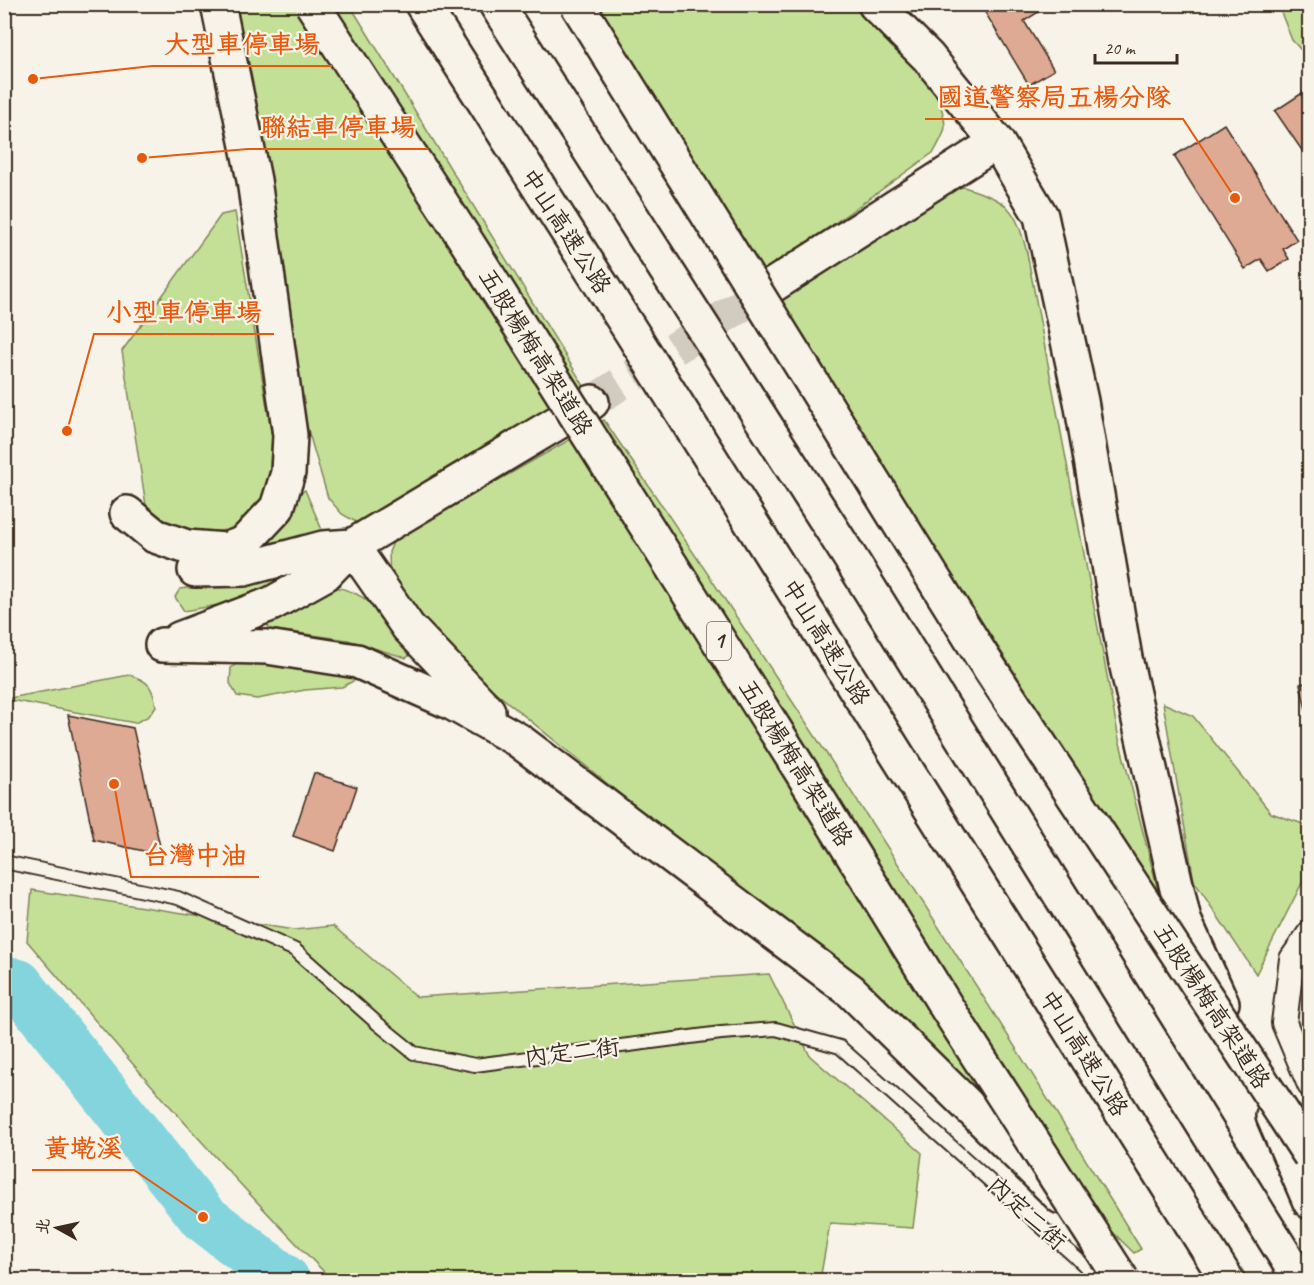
<svg xmlns="http://www.w3.org/2000/svg" width="1314" height="1285" font-family="Caveat,'LXGW WenKai TC',sans-serif">
  <style>
    .green { fill: #c4e097; stroke: #80855a; stroke-width: 1.5 }
    .lines { fill: none; stroke-linecap: round; stroke-linejoin: round }
    .river { stroke: #84d4de; stroke-width: 50 }
    .building { fill: #deaa93; stroke: #3b2a1e; stroke-width: 1.5 }
    .motorway-tunnel { stroke: #d1cbc0; stroke-width: 33; stroke-dasharray: 33 16; stroke-linecap: butt }
    .service-casing { stroke: #3b2a1e; stroke-width: 16 }
    .minor-casing { stroke: #3b2a1e; stroke-width: 28 }
    .motorway-casing { stroke: #3b2a1e; stroke-width: 38 }
    .service { stroke: #f7f3e8; stroke-width: 12 }
    .minor { stroke: #f7f3e8; stroke-width: 24 }
    .motorway { stroke: #f7f3e8; stroke-width: 33 }
    .motorway-bridge-casing { stroke: #3b2a1e; stroke-width: 38; stroke-linecap: butt }
    .motorway-bridge { stroke: #f7f3e8; stroke-width: 33 }
    .labels { text-anchor: middle; dominant-baseline: central; stroke-width: 4.5; stroke-linejoin: round; paint-order: stroke }
    .shield { fill: #f7f3e8; stroke: #73665b; stroke-width: 1.5 }
    .shield-label { font-size: 22px; font-weight: bold; fill: #3b2a1e }
    .street-label { font-size: 24px; fill: #3b2a1e; stroke: #f7f3e8 }
    .leader { fill: none; stroke: #e8590c; stroke-width: 2 }
    .callout-dot { fill: #e8590c; stroke: #f7f3e8; stroke-width: 2 }
    .callout-label { font-size: 26px; text-anchor: middle; font-weight: bold; fill: #e8590c; stroke: #f7f3e8; stroke-width: 4.5; stroke-linejoin: round; paint-order: stroke }
  </style>
  <rect width="100%" height="100%" fill="#f7f3e8"/>
  <filter id="ink" filterUnits="userSpaceOnUse"><feTurbulence type="fractalNoise" baseFrequency=".0167" numOctaves="2"/><feDisplacementMap in="SourceGraphic" scale="12" xChannelSelector="R" yChannelSelector="G"/><feConvolveMatrix kernelMatrix="1 2 1 2 8 2 1 2 1" color-interpolation-filters="sRGB"/></filter>
  <g filter="url(#ink)">
    <path class="green" d="M230,5H350L584,386L368,521L356,522L342,514L328,498L301,406Z
      M588,5H852C884,35 942,79 945,126C945,134 938,144 934,152L761,276Z
      M1278,5H1309V59L1292,40Z
      M964,187C1009,202 1015,206 1027,253L1119,739L1160,898L777,304L914,205L939,191Z
      M235,212L272,438L269,481L258,513L234,529L205,533L171,525L146,505L122,351L221,215Z
      M604,420C789,692 968,968 1141,1249L1134,1253L834,957L620,794L445,651L390,584L389,552L394,540Z
      M305,490L322,530L318,536L256,551L287,523L298,494Z
      M296,568L298,579L252,599L184,611L175,597L180,589L247,580Z
      M333,587C372,591 390,625 414,653L406,658L348,640L269,629L267,621Z
      M243,659L351,671L357,679L342,687L305,690L257,699L237,696L230,683L231,668Z
      M129,675C148,680 153,687 156,706L149,716L135,723L5,699Z
      M1163,703L1193,716L1271,813L1309,826V869L1256,974L1194,881Z
      M32,890L294,930L333,926L417,997L769,974L810,1056L922,1153L913,1228L830,1223L820,1280H332C225,1172 126,1057 27,941Z"/>
    <g class="lines">
      <path class="river" d="M4,980L18,984L203,1217L285,1280"/>
    </g>
    <path class="building" d="M980,4H1051L1024,21L1054,70L1029,85Z
      M1310,88V162L1275,111Z
      M1224,124L1297,240L1283,249L1289,259L1269,271L1261,259L1245,269L1174,156Z
      M1310,682V726L1300,684Z
      M68,715L133,728L162,855L94,840Z
      M314,773L357,787L335,851L293,836Z"/>
    <g class="lines">
      <path class="motorway-tunnel" d="M592,402L770,287"/>
      <defs>
        <path id="service" d="M4,862L178,898L295,950L377,1023L414,1053L475,1065L721,1033L776,1029L840,1047L1101,1280"/>
        <path id="minor" d="M1310,933L1292,959L1284,1023L1310,1085"/>
        <path id="motorway" d="M422,4L632,333L1227,1280
          M496,4L849,556L1300,1280
          M875,4L928,57L997,142L1041,216L1081,401L1125,658L1184,920L1222,1003
          M770,287L997,142
          M127,513L155,536L187,547L225,550L244,543L277,508L288,473L290,435L254,180L218,4
          M352,546L408,627L488,711
          M195,570L244,569L323,548L352,546
          M179,639L271,604L325,574L352,546L592,402
          M162,645L267,647L357,661L452,703L518,740L851,991L1061,1197
          M1273,1116L1310,1202"/>
      </defs>
      <use href="#service" class="service-casing"/>
      <use href="#minor" class="minor-casing"/>
      <use href="#motorway" class="motorway-casing"/>
      <use href="#service" class="service"/>
      <use href="#minor" class="minor"/>
      <use href="#motorway" class="motorway"/>
      <defs>
        <path id="motorway-bridge" d="M312,4L463,236L801,771L947,1008L1122,1280
          M577,4L981,655L1310,1155"/>
      </defs>
      <use href="#motorway-bridge" class="motorway-bridge-casing"/>
      <use href="#motorway-bridge" class="motorway-bridge"/>
    </g>
  </g>
  <g class="labels">
    <rect class="shield" x="707" y="622" width="24" height="38" rx="4.5"/>
    <g class="shield-label">
      <text x="719" y="641">1</text>
    </g>
    <g class="street-label">
      <text transform="translate(566 231) rotate(57)">中山高速公路</text>
      <text transform="translate(536 352) rotate(58)">五股楊梅高架道路</text>
      <text transform="translate(826 642) rotate(58)">中山高速公路</text>
      <text transform="translate(796 763) rotate(58)">五股楊梅高架道路</text>
      <text transform="translate(1212 1006) rotate(57)">五股楊梅高架道路</text>
      <text transform="translate(572 1052) rotate(-7)">內定二街</text>
      <text transform="translate(1084 1053) rotate(58)">中山高速公路</text>
      <text transform="translate(1027 1213) rotate(42)">內定二街</text>
    </g>
  </g>
  <path class="leader" d="M33 79L152 66H332M1235 198L1183 119H925M142 158L248 149H428M67 431L94 334H274M114 784L131 877H259M203 1217L134 1170H32"/>
  <g class="callout-dot">
    <circle cx="33" cy="79" r="6"/>
    <circle cx="1235" cy="198" r="6"/>
    <circle cx="142" cy="158" r="6"/>
    <circle cx="67" cy="431" r="6"/>
    <circle cx="114" cy="784" r="6"/>
    <circle cx="203" cy="1217" r="6"/>
  </g>
  <g class="callout-label">
    <text x="242" y="53">大型車停車場</text>
    <text x="1054" y="106">國道警察局五楊分隊</text>
    <text x="338" y="136">聯結車停車場</text>
    <text x="184" y="321">小型車停車場</text>
    <text x="195" y="864">台灣中油</text>
    <text x="83" y="1157">黃墘溪</text>
  </g>
  <rect width="1314" height="1285" fill="none" stroke="#f7f3e8" stroke-width="24"/>
  <rect x="12" y="12" width="1290" height="1261" fill="none" stroke="#3b2a1e" stroke-width="2" filter="url(#ink)"/>
  <g transform="translate(57 1228) rotate(278)" stroke="#f7f3e8" stroke-width="4.5" paint-order="stroke">
  <path d="M0-4.5L10 22L0 15L-10 22Z" fill="#3b2a1e"/>
  <text y="-9" font-size="16" font-weight="bold" text-anchor="middle" fill="#3b2a1e">北</text>
  </g>
  <path d="M1095 54v9h82v-9" fill="none" stroke="#3b2a1e" stroke-width="3"/>
  <text x="1104" y="54" font-size="18" fill="#3b2a1e" stroke="#f7f3e8" stroke-width="4.5" paint-order="stroke">20 m</text>
</svg>
